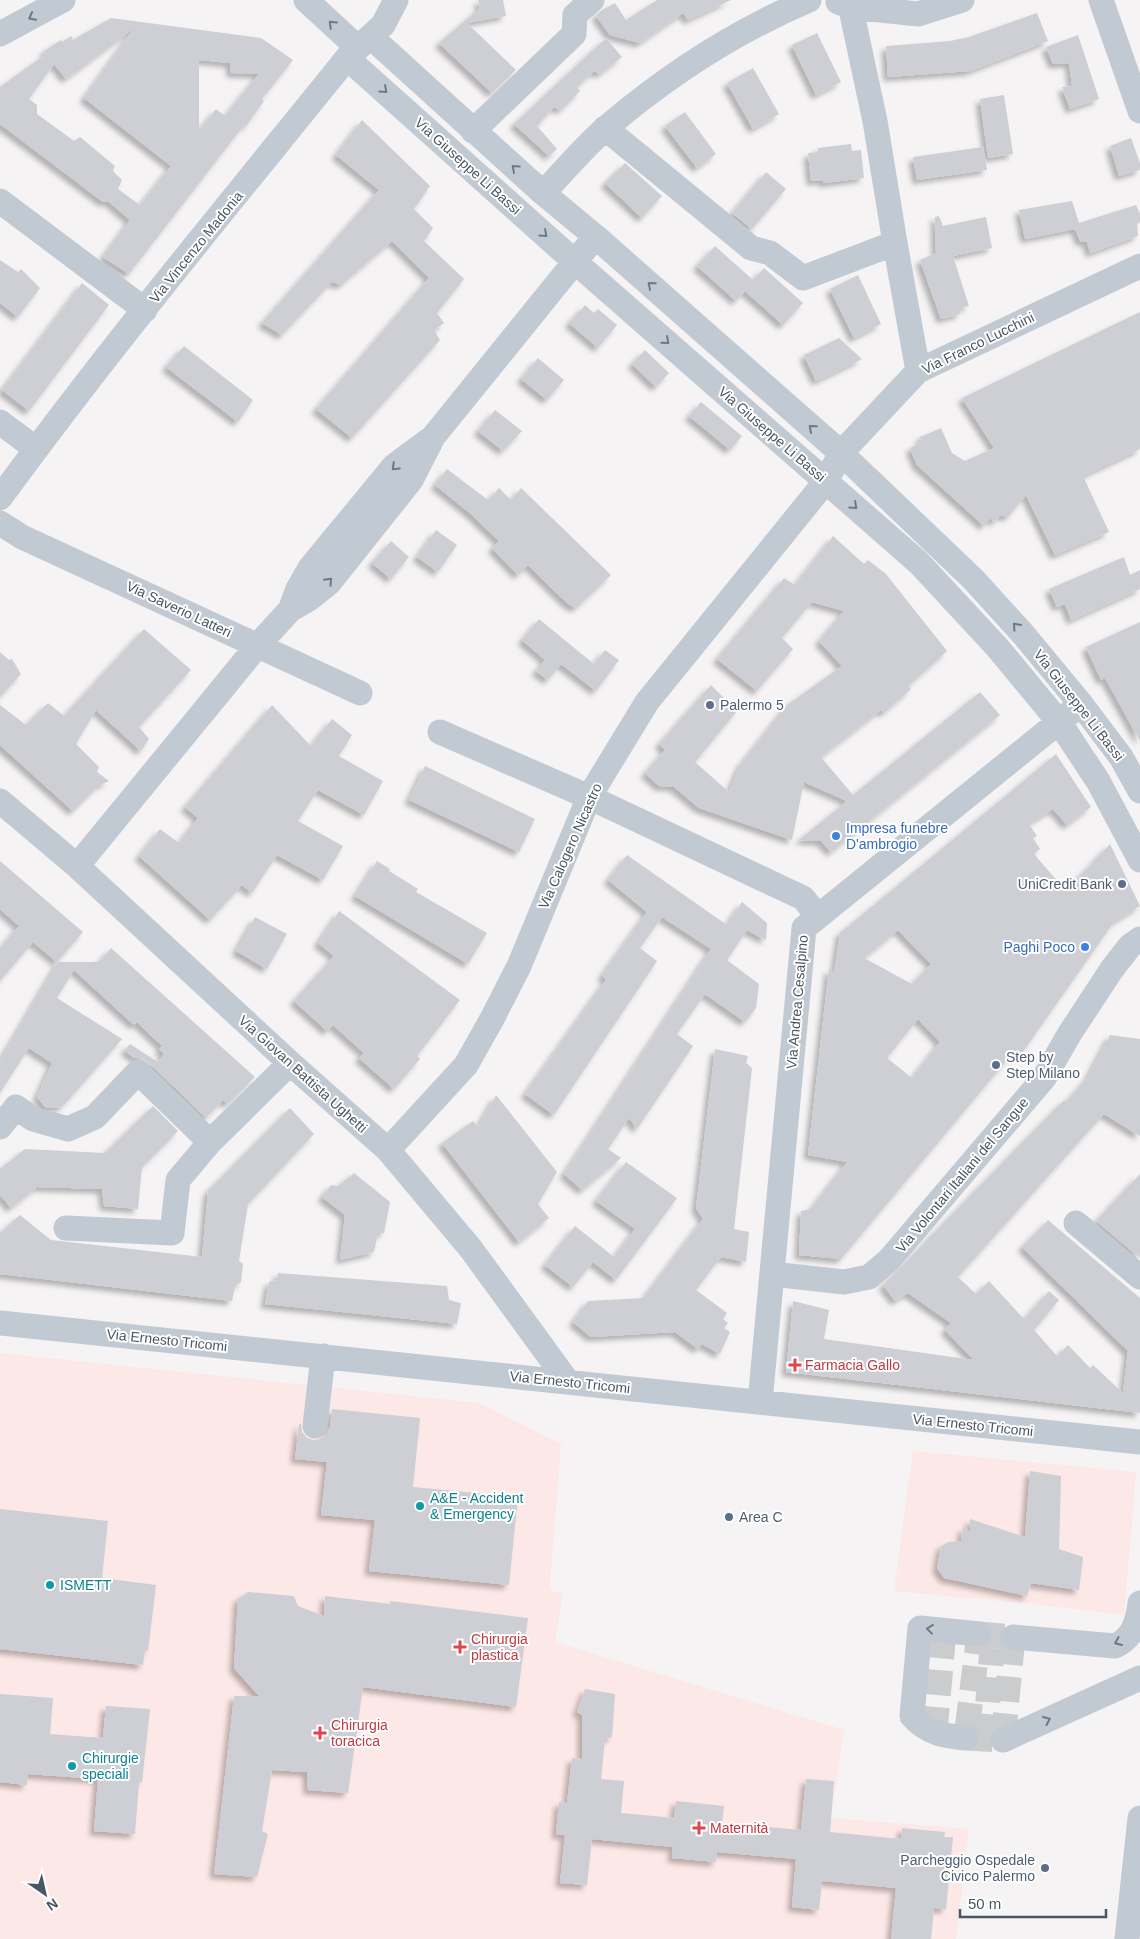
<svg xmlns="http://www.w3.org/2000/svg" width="1140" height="1939" font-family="Arial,sans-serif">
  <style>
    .medical { fill: #fce8e6 }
    .building { fill: #cdcfd5; fill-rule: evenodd; filter: url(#shadow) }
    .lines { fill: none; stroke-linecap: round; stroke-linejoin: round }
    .minor-tunnel { stroke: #caccce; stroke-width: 25; stroke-dasharray: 25 12; stroke-linecap: butt }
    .minor { stroke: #c1cad2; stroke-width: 25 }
    .oneway { stroke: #6e7983 }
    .service-dot { fill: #5c6f8a; stroke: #fff; stroke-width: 2 }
    .shop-dot { fill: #3f7fe0; stroke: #fff; stroke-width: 2 }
    .health-dot { fill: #e0444e; stroke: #fff; stroke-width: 2 }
    .culture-dot { fill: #0f9aa8; stroke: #fff; stroke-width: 2 }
    .labels { text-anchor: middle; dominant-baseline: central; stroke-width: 4; stroke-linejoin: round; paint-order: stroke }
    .street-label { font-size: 14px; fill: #4a5661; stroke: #fff }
    .service-label { font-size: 14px; fill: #4e5e75; stroke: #fff; text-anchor: start }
    .shop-label { font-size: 14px; fill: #366cbe; stroke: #fff; text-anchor: start }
    .health-label { font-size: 14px; fill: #be3a42; stroke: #fff; text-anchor: start }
    .culture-label { font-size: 14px; fill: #0d838f; stroke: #fff; text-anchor: start }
  </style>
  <defs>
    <filter id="shadow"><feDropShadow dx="-4.5" dy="4.5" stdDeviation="2.5" flood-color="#0004"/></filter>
  </defs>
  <rect width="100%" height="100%" fill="#f5f3f3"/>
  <path class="medical" d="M0,1353L479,1403L561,1444L550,1584L553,1592L563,1593L555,1642L844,1730L831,1818L969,1829L956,1939H0Z
    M913,1451L1136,1472L1124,1615L1024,1603L894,1591Z"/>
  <path class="building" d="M478,0H503L506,16L467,23L516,70L492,93L439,43L480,8Z
    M657,0H731L688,20L683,13L640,43L610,35L596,16L602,10L615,3L626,20Z
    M1037,13L1048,41L970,71L888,77L886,46L950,41L969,37Z
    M111,18L261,38L293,60L262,99L264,101L246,126L244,125L129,274L103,257L130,220L108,201L103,202L0,124V87L46,54L44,51L61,40L62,42L71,36L73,38L71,41ZM134,28L84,98L171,166L140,205L118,189L122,180L113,171L115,166L80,137L74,141L37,114V105L29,99L54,64L66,79ZM199,60L230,63L231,73L259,74L225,116L216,109L199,131Z
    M817,33L841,82L816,95L792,45Z
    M1078,35L1099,99L1070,109L1062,87L1072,86L1069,63L1053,64L1046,47Z
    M606,38L622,57L600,74L594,71L577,87L580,91L561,110L554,107L537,126L557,149L549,156L514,124Z
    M753,68L779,114L753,129L727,83Z
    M1004,95L1013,154L988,158L980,99Z
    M685,112L716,154L697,168L665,126Z
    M362,120L430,186L414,209L433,228L424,241L464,279L437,313L444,323L434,330L440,340L352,438L316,409L429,278L392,241L341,285L332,282L282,335L262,323L379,190L336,155Z
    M1131,138L1140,163V170L1119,176L1110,146Z
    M851,144L852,151L861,150L864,178L824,183L823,180L811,181L808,153L818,152V148Z
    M983,147L987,170L917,180L913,157Z
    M625,163L662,196L642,218L605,183Z
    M766,172L786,189L752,229L732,213Z
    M1072,201L1079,223L1136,205L1140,214V222L1137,224L1138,236L1090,253L1087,242L1080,241L1075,229L1025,239L1019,210Z
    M939,216L943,226L986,217L992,248L953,256L969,306L961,308L960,314L941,319L920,260L936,253L935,217Z
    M715,246L753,280L764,268L803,303L783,325L745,291L736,301L697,266Z
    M0,260L18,272L21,269L40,288L18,317L0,303Z
    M858,275L881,324L854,338L830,289Z
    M82,283L109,305L29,411L2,390Z
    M585,305L594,313L598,309L617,325L598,348L569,323Z
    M1140,312V449L1083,476L1109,532L1055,555L1026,495L1008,517L1000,515L995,522L990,518L984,526L917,465L910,448L921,442L920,437L941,428L952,453L965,461L994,448L962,398Z
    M839,338L862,359L816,381L804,355Z
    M184,346L253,400L238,422L166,367Z
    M645,350L669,373L656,387L632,364Z
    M538,358L564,380L547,400L521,379Z
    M701,402L742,436L730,450L689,416Z
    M495,410L522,431L503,451L478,431Z
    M447,469L488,500L499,488L511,500L521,488L611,575L576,608L568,604L528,565L518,575L492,548L499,541L471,514L435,485Z
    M436,530L457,545L438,572L417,557Z
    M833,536L864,564L868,560L886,574L947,651L908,686L911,689L884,713L881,710L821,757L853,795L980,692L1000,715L831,852L821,841L799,840L847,801L804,782L792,840L699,808L674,787L659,786L645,773L665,750L659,744L711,685L737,711L695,762L729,792L740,765L787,705L842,666L819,641L844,611L812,602L782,638L793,649L757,691L717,659L784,578L795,585Z
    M391,541L409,557L391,579L372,563Z
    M1124,557L1130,575L1140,570V589L1071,620L1065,604L1057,607L1049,589Z
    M539,619L594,664L605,650L619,660L596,691L561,664L548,680L536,671L545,660L522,640Z
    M1140,622V741L1105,678L1101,680L1086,647Z
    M144,629L191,670L139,727L149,739L141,751L96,710L76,744L99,767L97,772L109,781L98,786L73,811L0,745V705L26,725L48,703L64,716Z
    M0,652L9,660L12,659L21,674L0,697Z
    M272,705L311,746L332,719L352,735L339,756L383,781L364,815L318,790L298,821L343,846L323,880L277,855L252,893L242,885L210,920L139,856L160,829L179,843L198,818L185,807Z
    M1056,754L1091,807L1067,825L1053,809L1029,824L1037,836L1033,838L1040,849L1034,854L1066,891L1110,844L1140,906L1114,922L1020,1056L1012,1054L841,1259L799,1255L801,1211L811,1209L847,1162L808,1155L829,968L834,973L840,933ZM898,930L931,964L912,984L864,958ZM918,1019L940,1042L912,1078L887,1058Z
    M425,766L535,819L519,852L409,800Z
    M627,855L727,925L742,902L767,923L766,940L747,930L727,960L759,984L756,1008L745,1022L705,994L677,1034L693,1046L637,1129L629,1118L608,1149L621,1158L582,1190L564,1174L711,949L662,917L640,948L657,961L554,1115L525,1094L606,980L602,975L647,912L608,880Z
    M0,861L83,932L57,962L33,942L0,981V948L19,926L0,909Z
    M377,861L390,869L389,871L418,889L416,892L487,933L468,964L355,896Z
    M339,911L460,1000L417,1056L420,1059L394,1089L359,1058L364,1053L333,1025L327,1031L294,1001L334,956L318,943Z
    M255,917L287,934L267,969L236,951Z
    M111,948L255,1077L228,1104L223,1100L206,1118L148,1062L141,1058H134L125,1050L130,1044L158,1062L164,1054L159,1049L162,1046L137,1022L134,1025L74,970L57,998L122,1039L62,1107L46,1108L37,1097L52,1063L29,1048L0,1093V1061L58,962H99Z
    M1110,1035L1140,1039V1136L1104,1114L958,1277L976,1294L989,1281L1024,1319L1049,1291L1059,1300L1034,1330L1057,1356L1068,1345L1090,1368L1093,1365L1123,1393L1128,1351L1022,1247L1048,1220L1140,1298V1413L786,1372L793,1301L829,1310L824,1339L974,1360L945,1330L951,1323L908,1293L895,1301L883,1285L1064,1100L1066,1102L1088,1077Z
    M715,1049L748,1056L746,1063L752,1068L734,1229L749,1232L746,1262L721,1257L696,1290L727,1313L723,1319L728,1323L724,1328L730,1332L720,1354L702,1344L698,1349L675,1332L591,1337L573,1322L588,1301L644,1298L703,1219L696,1208Z
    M496,1095L557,1172L538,1204L549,1218L519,1242L442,1143L473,1121L478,1127Z
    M153,1106L178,1131L142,1167L138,1209L104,1206L102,1189L37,1187L11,1208L0,1195V1169L25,1149L105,1153Z
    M290,1108L314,1134L248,1204L239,1261L243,1264L241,1282L235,1286L232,1301L0,1274V1233L20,1215L51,1240L202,1257L208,1191Z
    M626,1162L677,1198L616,1280L593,1262L573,1287L545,1265L575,1226L614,1257L635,1229L596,1201Z
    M354,1173L390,1202L384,1233H378L374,1252L340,1260L345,1215L322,1197L331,1185L338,1186Z
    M1140,1174V1258L1096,1221Z
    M278,1273L447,1286L449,1300L461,1303L457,1324L265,1304L269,1282L277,1280Z
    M332,1409L420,1418L413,1487L518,1497L509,1585L369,1571L375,1520L321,1515L327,1462L295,1459L299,1424H301L302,1432L307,1438L314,1440L321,1439L326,1435L330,1427Z
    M1030,1471L1061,1476L1059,1549L1083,1557L1079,1590L1031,1583L1027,1596L944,1578L937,1568L941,1546L949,1542L961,1541L963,1526L970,1532V1519L1025,1537Z
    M0,1509L108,1521L102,1578L156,1585L148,1651L145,1650L143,1665L0,1649Z
    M248,1592L294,1596L298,1606L324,1616L325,1596L390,1604V1601L528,1618L516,1707L363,1687L348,1793L308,1790L307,1772L272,1770L262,1831L268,1834L257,1877L214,1874L234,1696H259L234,1668L238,1599Z
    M585,1689L615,1694L612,1737L605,1739L601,1779L624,1781L621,1813L674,1818L676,1801L724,1806L722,1823L801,1830L806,1779L834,1781L830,1832L901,1839L902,1828L945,1832L944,1837H953L946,1909L934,1908L931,1939H891L896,1888L822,1881L819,1910L792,1907L796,1859L717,1852L716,1862L672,1858L673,1847L592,1839L587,1885L560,1883L565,1835L556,1834L559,1802L567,1803L572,1758L582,1759V1715L577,1712Z
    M0,1694L53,1698L50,1734L103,1738L106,1706L150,1709L142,1782H139L135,1834L94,1831L98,1779L28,1774L27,1785L0,1782Z"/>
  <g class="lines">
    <path class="minor-tunnel" d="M979,1634L1013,1637L1003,1740L966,1738Z
      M935,1732L944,1631
      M985,1739L992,1648"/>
    <path class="minor" d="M306,0L358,48
      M849,0L875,121L895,243L918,371
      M1101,0L1140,111
      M838,2L852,7L918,14L962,0
      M0,34L63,0
      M371,37L543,193L596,237L841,453L974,580L1023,634L1081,704L1121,757L1140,791
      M347,58L574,261L919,563L997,647L1059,722L1098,781L1140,860
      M605,128L751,248L770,253L803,278L895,243
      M473,131L574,34L575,15L592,0
      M543,193C564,171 584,147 607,127C667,76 736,31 809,0
      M0,201L145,310
      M0,422L36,449
      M0,498C110,347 230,203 347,58L383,25L396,0
      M0,523L22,537L360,693
      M290,610L298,589L310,568L394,466L429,440
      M440,732L589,797L803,898L818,916
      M0,801L77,866L290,1063L388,1150L471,1249L568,1382
      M77,866L258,645L290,610L309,599L329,583L411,480L433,437L586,248
      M0,1127L16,1107L33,1119L68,1129L95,1117L138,1072L210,1142
      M388,1150L466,1065L493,1017L519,966L589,797L647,702L826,481L841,453L918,371L1140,266
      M1076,1223L1140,1277
      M66,1228L172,1233L178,1180L210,1142L290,1063
      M772,1274L844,1282L869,1277L889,1260L1044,1078L1070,1033L1112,969L1130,946L1140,939
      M0,1323L1140,1442
      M760,1402L804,928L1071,712
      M315,1426L323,1356
      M1013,1637L1115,1646C1133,1638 1138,1621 1140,1603
      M966,1738C944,1736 927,1733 912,1716L920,1628L979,1634
      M1003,1740L1140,1678
      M1127,1939L1140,1818"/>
  </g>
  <defs><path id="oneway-chevron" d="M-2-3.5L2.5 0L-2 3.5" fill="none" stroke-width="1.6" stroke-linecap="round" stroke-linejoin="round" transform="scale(1.25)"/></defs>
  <g class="oneway">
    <use href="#oneway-chevron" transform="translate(32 17) rotate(152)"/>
    <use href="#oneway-chevron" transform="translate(332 24) rotate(-136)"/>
    <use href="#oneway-chevron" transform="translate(384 90) rotate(42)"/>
    <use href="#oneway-chevron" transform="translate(515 168) rotate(-138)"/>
    <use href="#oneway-chevron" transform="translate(544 234) rotate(42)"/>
    <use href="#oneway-chevron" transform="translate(651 285) rotate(-139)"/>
    <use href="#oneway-chevron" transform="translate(666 341) rotate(41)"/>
    <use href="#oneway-chevron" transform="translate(812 428) rotate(-139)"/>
    <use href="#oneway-chevron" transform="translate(395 467) rotate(136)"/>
    <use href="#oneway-chevron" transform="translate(854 506) rotate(42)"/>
    <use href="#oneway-chevron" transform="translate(329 581) rotate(-47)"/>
    <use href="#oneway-chevron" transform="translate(1016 626) rotate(-132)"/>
    <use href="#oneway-chevron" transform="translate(930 1629) rotate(-173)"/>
    <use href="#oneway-chevron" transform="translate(1118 1642) rotate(157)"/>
    <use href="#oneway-chevron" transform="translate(1047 1720) rotate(-24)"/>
  </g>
  <g class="service-dot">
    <circle cx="710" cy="705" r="5"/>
    <circle cx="1122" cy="884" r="5"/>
    <circle cx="996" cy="1065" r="5"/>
    <circle cx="729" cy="1517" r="5"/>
    <circle cx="1045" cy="1868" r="5"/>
  </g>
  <g class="shop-dot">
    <circle cx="836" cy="836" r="5"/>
    <circle cx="1085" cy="947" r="5"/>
  </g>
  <g class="health-dot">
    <path d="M792.5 1357.5h5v5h5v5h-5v5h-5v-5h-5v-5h5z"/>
    <path d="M457.5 1639.5h5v5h5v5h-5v5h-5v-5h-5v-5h5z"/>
    <path d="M317.5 1725.5h5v5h5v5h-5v5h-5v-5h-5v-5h5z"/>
    <path d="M696.5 1820.5h5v5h5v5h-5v5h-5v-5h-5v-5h5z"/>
  </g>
  <g class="culture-dot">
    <circle cx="420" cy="1506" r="5"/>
    <circle cx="50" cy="1585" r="5"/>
    <circle cx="72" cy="1766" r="5"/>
  </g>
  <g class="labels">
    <g class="street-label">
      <text transform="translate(468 166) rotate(42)">Via Giuseppe Li Bassi</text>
      <text transform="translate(196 247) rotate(-51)">Via Vincenzo Madonia</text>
      <text transform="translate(978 343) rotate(-26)">Via Franco Lucchini</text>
      <text transform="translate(772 434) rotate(41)">Via Giuseppe Li Bassi</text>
      <text transform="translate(179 609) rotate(25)">Via Saverio Latteri</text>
      <text transform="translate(1079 705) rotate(52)">Via Giuseppe Li Bassi</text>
      <text transform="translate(570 846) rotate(-66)">Via Calogero Nicastro</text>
      <text transform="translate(797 1002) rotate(-85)">Via Andrea Cesalpino</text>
      <text transform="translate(303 1074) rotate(42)">Via Giovan Battista Ughetti</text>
      <text transform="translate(962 1175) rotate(-50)">Via Volontari Italiani del Sangue</text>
      <text transform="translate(167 1340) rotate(6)">Via Ernesto Tricomi</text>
      <text transform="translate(570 1382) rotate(6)">Via Ernesto Tricomi</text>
      <text transform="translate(973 1425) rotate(6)">Via Ernesto Tricomi</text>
    </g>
    <g class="service-label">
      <text x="720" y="705">Palermo 5</text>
      <text x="1112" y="884" text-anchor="end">UniCredit Bank</text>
      <text x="1006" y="1057">Step by<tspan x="1006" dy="16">Step Milano</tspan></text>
      <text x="739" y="1517">Area C</text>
      <text x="1035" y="1860" text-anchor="end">Parcheggio Ospedale<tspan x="1035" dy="16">Civico Palermo</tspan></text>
    </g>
    <g class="shop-label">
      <text x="846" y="828">Impresa funebre<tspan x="846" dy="16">D'ambrogio</tspan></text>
      <text x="1075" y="947" text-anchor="end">Paghi Poco</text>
    </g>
    <g class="health-label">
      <text x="805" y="1365">Farmacia Gallo</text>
      <text x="471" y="1639">Chirurgia<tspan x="471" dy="16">plastica</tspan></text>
      <text x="331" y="1725">Chirurgia<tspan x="331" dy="16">toracica</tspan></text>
      <text x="710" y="1828">Maternità</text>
    </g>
    <g class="culture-label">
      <text x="430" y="1498">A&amp;E - Accident<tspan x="430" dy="16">&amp; Emergency</tspan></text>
      <text x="60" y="1585">ISMETT</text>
      <text x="82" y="1758">Chirurgie<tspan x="82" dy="16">speciali</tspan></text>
    </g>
  </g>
  <g transform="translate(45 1894) rotate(146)" stroke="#ffffff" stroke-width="4" paint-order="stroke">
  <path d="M0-4L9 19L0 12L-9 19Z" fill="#4a5661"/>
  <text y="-8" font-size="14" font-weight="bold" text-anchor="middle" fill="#4a5661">N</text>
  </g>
  <path d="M960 1909v8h146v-8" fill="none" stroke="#4a5661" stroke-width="2.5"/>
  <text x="968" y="1909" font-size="15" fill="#4a5661" stroke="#ffffff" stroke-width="4" paint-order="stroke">50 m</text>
</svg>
